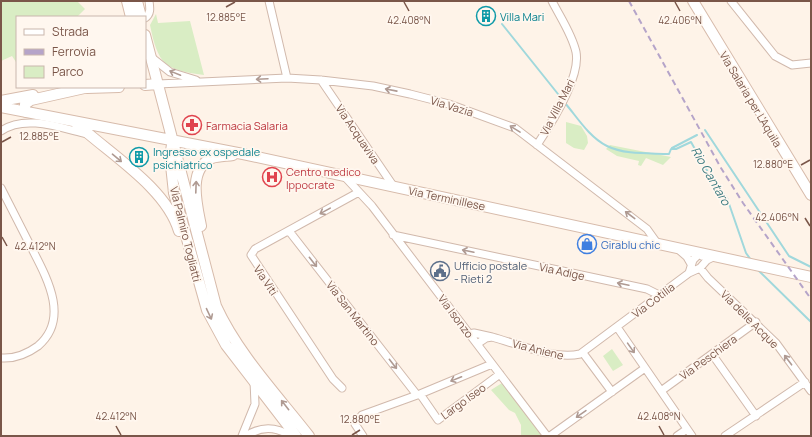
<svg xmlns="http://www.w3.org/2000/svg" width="812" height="437" font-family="Manrope,sans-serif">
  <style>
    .green { fill: #d9edc4 }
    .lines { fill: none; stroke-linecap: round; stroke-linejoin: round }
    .stream { stroke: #a0d8dc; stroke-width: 2 }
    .street-casing { stroke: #d1b9ac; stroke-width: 9 }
    .secondary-casing { stroke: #d7bbab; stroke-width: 12 }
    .street { stroke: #fff; stroke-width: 7 }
    .secondary { stroke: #fff; stroke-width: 10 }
    .rail { stroke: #b5a4c9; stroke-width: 2; stroke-dasharray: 6 4; stroke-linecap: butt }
    .oneway { stroke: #af9a92 }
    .ticks { fill: none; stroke: #7a5649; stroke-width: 1.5 }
    .labels { text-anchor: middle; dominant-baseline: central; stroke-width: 3.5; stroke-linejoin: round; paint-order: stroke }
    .culture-label { font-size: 11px; fill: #0d838f; stroke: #fff7ef; text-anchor: start }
    .street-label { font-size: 11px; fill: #7a5649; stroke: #fff7ef }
    .health-label { font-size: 11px; fill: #be3a42; stroke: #fff7ef; text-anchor: start }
    .shop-label { font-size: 11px; fill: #366cbe; stroke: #fff7ef; text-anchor: start }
    .service-label { font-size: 11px; fill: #4e5e75; stroke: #fff7ef; text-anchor: start }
    .water-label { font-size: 12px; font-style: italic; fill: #3c7b80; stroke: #fff7ef }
    .ticks-label { font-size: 10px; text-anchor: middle; fill: #7a5649; stroke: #fff7ef; stroke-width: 3.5; stroke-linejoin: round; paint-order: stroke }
  </style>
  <rect width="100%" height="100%" fill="#fef3e8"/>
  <path class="green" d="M1,1H77L85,9L77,17H17V62H16L12,56L1,61Z
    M156,14L158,23L190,21L204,75C164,70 158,64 150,25Z
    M566,122L581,126L587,136L588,143L584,150L574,148L566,143Z
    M610,145L671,157L663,165L646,158L641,166L638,165L639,161L617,156L606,149Z
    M612,349L623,365L613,371L603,356Z
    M502,383L543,436H521V425L515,413L509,410L491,390Z"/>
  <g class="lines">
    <path class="stream" d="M502,24L562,99
      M565,103C577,117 589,137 607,146C625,155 649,153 669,154L671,149H676L691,142L709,174L727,198L746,253L751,260
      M705,130L789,256L811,267
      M672,148L697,135
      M758,270L811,322"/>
    <defs>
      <path id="street" d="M269,1L287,78
        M731,1L775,56L792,65L811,63
        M145,18C151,14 150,8 149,1
        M151,57L170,72L196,80
        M321,80L394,187
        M158,84L287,78L321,80L373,86L410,94L449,104L515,128L647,229L657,243
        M1,131C25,114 61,128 87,134
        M537,145C551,124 581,77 576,52C572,34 560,17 552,1
        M345,177L372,206L547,436
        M1,188C10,206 20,225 29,243C44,273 72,317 38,346C27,354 15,359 1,358
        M289,231L417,395
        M393,235L647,289L659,295
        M678,249L687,257L691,264
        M700,268L708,278L776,343L811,391
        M689,273L693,260L700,253L702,256
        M617,327L692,436
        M469,334L474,333L492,337L486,338L477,344
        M492,337C518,344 554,360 580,354L689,273L700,268L707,260L715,256
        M583,353L612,392
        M712,354L756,416
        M492,364L420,394L438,420L500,374
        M342,388L333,379L251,255L255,249L359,192
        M661,391L756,322
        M242,436L255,404L254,381
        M246,436C261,426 275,426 291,436
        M363,436L355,424L362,415L420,394
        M550,436L645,368
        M677,436L687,429
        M725,436L805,382"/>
      <path id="secondary" d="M127,1L131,17
        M137,1L141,17
        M693,1L811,195
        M145,35L216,306C238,354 277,395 309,436
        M145,85L158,84
        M87,88L119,87
        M1,101L33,95
        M1,107L243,154L811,277
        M25,112V104L31,100L89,87
        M75,122C108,153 166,187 179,231
        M172,145L170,156L174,193L207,310L226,345L296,436
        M201,226C197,205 187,169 212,158C218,156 227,156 233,155"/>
    </defs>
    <use href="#street" class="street-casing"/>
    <use href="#secondary" class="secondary-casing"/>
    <use href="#street" class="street"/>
    <use href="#secondary" class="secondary"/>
    <path class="rail" d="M629,1L721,168L743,203L811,299"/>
  </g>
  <defs><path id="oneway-shaft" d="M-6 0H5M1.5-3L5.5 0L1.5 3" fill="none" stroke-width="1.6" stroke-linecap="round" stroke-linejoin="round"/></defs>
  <g class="oneway">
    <use href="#oneway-shaft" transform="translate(175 73) rotate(-158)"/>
    <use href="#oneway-shaft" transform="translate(262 79) rotate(177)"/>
    <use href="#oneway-shaft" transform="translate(391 90) rotate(-169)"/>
    <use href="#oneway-shaft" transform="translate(515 129) rotate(-148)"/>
    <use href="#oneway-shaft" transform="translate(117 158) rotate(40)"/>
    <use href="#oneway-shaft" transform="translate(196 187) rotate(-88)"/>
    <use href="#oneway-shaft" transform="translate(325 211) rotate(151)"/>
    <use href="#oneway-shaft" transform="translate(630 215) rotate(-143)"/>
    <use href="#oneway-shaft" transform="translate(468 251) rotate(-168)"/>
    <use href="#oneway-shaft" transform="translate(313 262) rotate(52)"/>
    <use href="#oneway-shaft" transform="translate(623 284) rotate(-168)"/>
    <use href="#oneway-shaft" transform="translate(209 314) rotate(65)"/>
    <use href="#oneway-shaft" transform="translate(631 348) rotate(55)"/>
    <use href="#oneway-shaft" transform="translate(788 360) rotate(-127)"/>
    <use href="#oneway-shaft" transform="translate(393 364) rotate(52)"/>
    <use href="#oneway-shaft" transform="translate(456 379) rotate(158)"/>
    <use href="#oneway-shaft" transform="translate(285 405) rotate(-128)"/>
    <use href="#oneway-shaft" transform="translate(581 414) rotate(145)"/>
  </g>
  <path class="ticks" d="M404,2L409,11M675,2L680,11M226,7L235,2M2,142L11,137M801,165L810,160M805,218L810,226M2,237L7,246M116,426L121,435M659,426L664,435M352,435L360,430"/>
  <defs>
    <symbol id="building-ring" viewBox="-11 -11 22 22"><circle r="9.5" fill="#fff7ef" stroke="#0f9aa8" stroke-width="1.5"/><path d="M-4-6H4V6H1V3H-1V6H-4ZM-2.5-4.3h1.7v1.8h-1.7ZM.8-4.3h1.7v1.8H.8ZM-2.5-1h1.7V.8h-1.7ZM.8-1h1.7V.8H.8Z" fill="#0f9aa8"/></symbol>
    <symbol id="pharmacy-ring" viewBox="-11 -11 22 22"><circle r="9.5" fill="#fff7ef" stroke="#e0444e" stroke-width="1.5"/><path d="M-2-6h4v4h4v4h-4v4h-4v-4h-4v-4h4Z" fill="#e0444e"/></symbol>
    <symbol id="hospital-ring" viewBox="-11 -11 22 22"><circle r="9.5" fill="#fff7ef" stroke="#e0444e" stroke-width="1.5"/><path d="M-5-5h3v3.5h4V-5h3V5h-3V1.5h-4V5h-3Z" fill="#e0444e"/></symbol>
    <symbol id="shop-ring" viewBox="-11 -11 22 22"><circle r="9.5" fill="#fff7ef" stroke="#3f7fe0" stroke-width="1.5"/><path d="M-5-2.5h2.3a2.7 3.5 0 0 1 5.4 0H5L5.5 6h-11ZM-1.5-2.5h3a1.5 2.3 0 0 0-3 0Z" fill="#3f7fe0"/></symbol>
    <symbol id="civic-ring" viewBox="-11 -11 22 22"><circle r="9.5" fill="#fff7ef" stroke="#5c6f8a" stroke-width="1.5"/><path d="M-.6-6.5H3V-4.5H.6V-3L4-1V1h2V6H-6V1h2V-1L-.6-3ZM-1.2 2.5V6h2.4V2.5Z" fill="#5c6f8a"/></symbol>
  </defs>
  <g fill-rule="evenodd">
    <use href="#building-ring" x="475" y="5" width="22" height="22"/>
    <use href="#pharmacy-ring" x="181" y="114" width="22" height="22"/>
    <use href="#building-ring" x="128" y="146" width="22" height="22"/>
    <use href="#hospital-ring" x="261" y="166" width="22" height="22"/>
    <use href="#shop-ring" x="576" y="233" width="22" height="22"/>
    <use href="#civic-ring" x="429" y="260" width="22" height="22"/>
  </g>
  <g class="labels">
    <g class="culture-label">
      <text x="500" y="16">Villa Mari</text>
      <text x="153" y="151">Ingresso ex ospedale<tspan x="153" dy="13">psichiatrico</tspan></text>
    </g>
    <g class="street-label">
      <text transform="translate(751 99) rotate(59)">Via Salaria per L'Aquila</text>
      <text transform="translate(452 106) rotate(17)">Via Vazia</text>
      <text transform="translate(557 107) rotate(-63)">Via Villa Mari</text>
      <text transform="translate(358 134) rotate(56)">Via Acquaviva</text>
      <text transform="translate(447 198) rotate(12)">Via Terminillese</text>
      <text transform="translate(186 234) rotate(76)">Via Palmiro Togliatti</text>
      <text transform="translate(562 271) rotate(12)">Via Adige</text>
      <text transform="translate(266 280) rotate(56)">Via Viti</text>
      <text transform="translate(653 300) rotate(-37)">Via Cotilia</text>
      <text transform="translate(353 313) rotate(52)">Via San Martino</text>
      <text transform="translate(456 316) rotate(53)">Via Isonzo</text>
      <text transform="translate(750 319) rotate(45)">Via delle Acque</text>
      <text transform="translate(538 349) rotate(14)">Via Aniene</text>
      <text transform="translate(708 357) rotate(-36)">Via Peschiera</text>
      <text transform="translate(463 401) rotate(-36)">Largo Iseo</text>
    </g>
    <g class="health-label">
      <text x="206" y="125">Farmacia Salaria</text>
      <text x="286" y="171">Centro medico<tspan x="286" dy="13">Ippocrate</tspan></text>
    </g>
    <g class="shop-label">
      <text x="601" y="244">Girablu chic</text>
    </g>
    <g class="service-label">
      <text x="454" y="265">Ufficio postale<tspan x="454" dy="13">- Rieti 2</tspan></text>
    </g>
    <g class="water-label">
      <text transform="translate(711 176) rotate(60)">Rio Cantaro</text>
    </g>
  </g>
  <g class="ticks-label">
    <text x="226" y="21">12.885°E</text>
    <text x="409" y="24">42.408°N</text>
    <text x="680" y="24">42.406°N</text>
    <text x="39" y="140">12.885°E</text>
    <text x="773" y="168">12.880°E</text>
    <text x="777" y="221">42.406°N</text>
    <text x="35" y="250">42.412°N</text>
    <text x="116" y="420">42.412°N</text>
    <text x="659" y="420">42.408°N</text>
    <text x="360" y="423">12.880°E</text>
  </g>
  <rect width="812" height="437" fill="none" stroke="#7a5649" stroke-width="4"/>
  <rect x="16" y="16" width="130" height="72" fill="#fff7ef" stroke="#cab7ad"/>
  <rect x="24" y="29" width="20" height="6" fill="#ffffff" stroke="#cab7ad"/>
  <text x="52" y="36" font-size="12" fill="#7a5649">Strada</text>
  <rect x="24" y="49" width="20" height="6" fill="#b5a4c9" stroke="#cab7ad"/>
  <text x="52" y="56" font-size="12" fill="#7a5649">Ferrovia</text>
  <rect x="24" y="66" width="20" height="12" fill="#d9edc4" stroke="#cab7ad"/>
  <text x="52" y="76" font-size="12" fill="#7a5649">Parco</text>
</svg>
